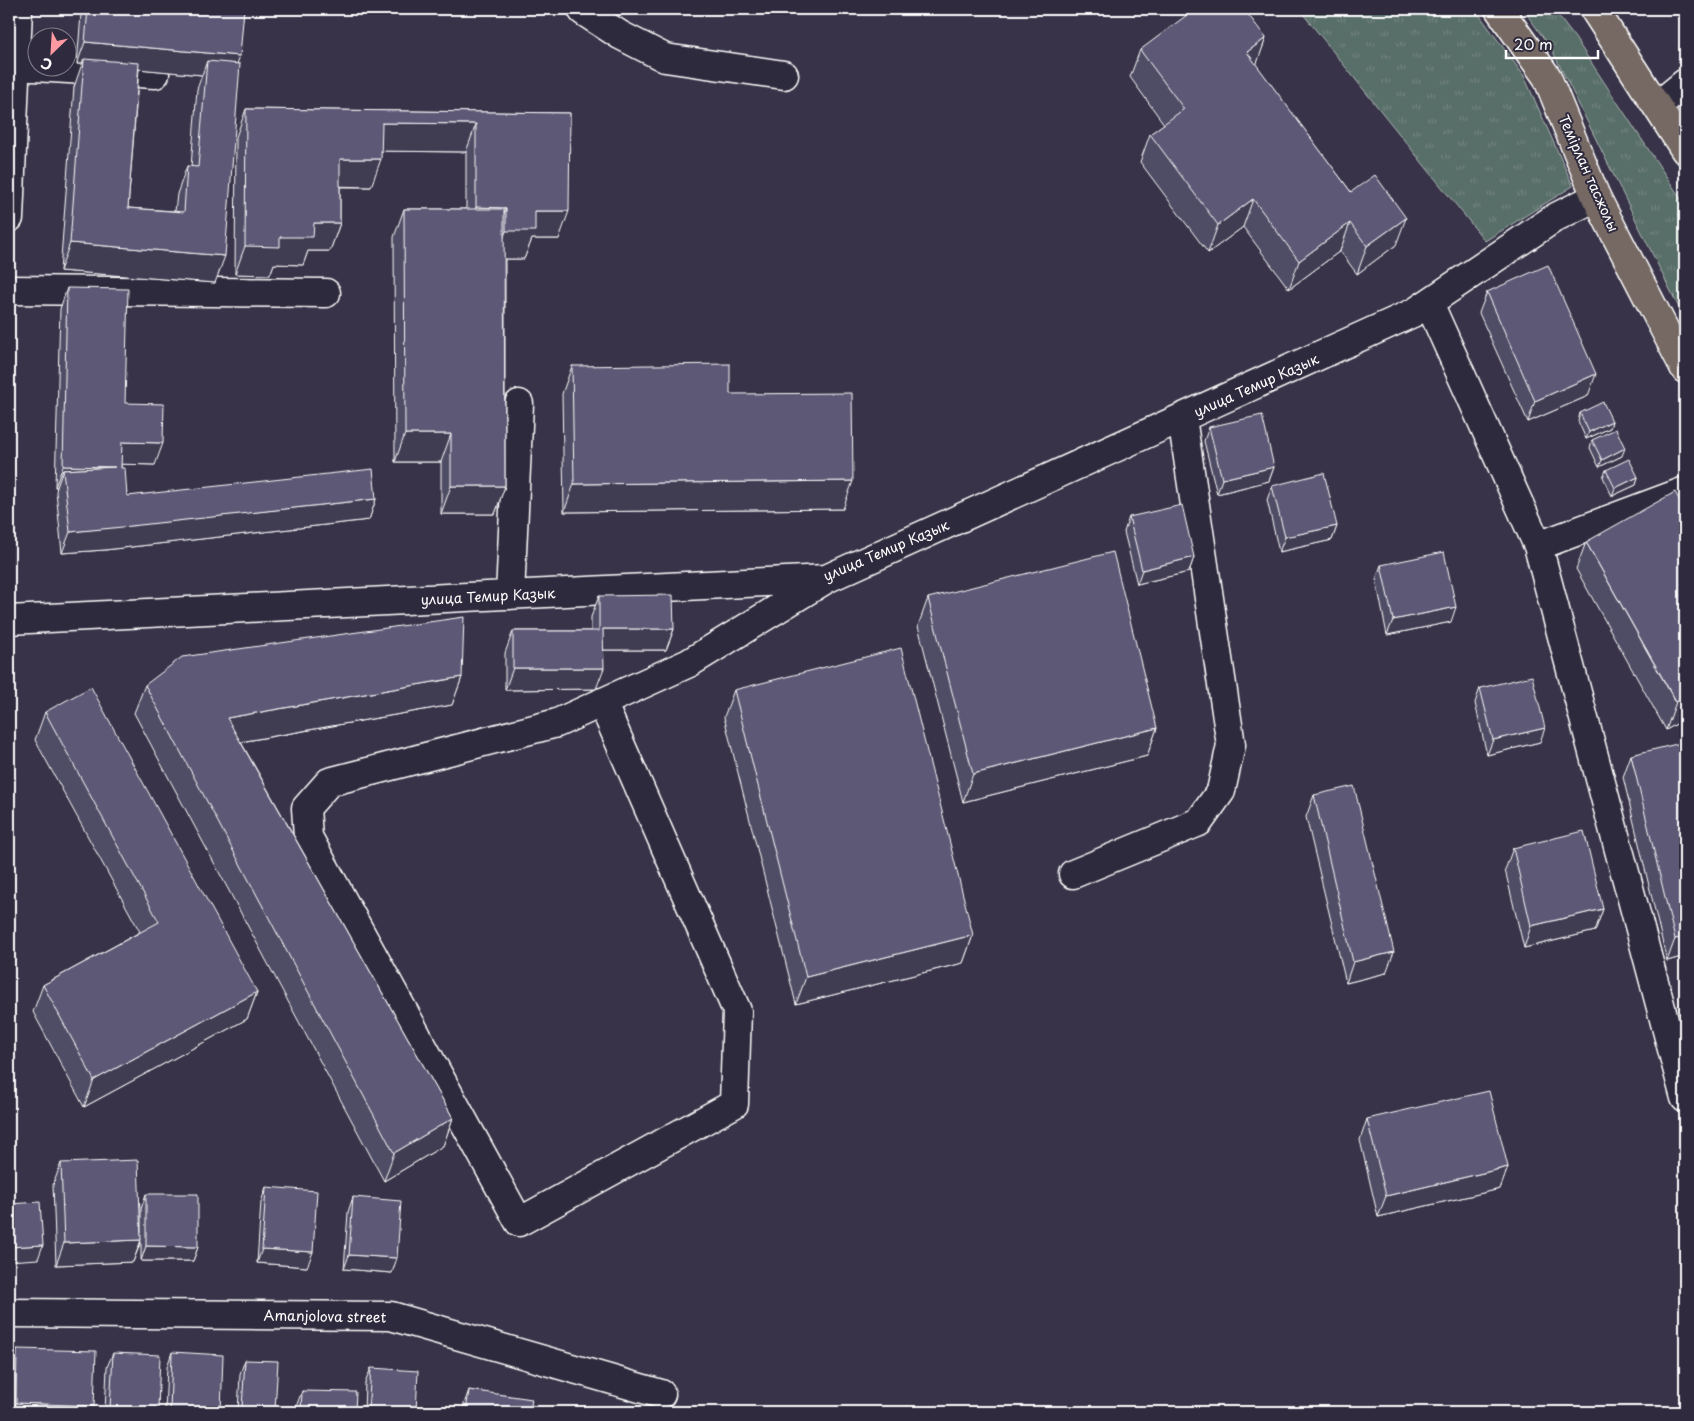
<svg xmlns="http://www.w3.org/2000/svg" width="1694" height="1421" font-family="'Playpen Sans',sans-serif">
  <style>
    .grass { fill: url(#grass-tufts); stroke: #acb6b4 }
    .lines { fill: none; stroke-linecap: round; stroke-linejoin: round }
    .minor-casing { stroke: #fff; stroke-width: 31 }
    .major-casing { stroke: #fff; stroke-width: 31 }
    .minor { stroke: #2f2a3d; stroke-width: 28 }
    .major { stroke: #766964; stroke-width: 28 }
    .wall { fill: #504d65; stroke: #fff; fill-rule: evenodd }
    .shaded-wall { fill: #413e53; stroke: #fff }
    .building { fill: #5d5976; stroke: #fff }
    .labels { text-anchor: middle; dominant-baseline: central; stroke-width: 4; stroke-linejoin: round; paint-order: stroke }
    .street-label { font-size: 14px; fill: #fff; stroke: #2f2a3d }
  </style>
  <defs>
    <pattern id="grass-tufts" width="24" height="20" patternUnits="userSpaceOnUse" patternTransform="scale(1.25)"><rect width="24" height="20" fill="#596e68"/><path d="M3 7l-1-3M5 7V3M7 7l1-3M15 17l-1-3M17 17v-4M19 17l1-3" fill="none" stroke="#72847f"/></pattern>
  </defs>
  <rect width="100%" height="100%" fill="#383348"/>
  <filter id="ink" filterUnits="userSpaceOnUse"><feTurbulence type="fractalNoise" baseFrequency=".02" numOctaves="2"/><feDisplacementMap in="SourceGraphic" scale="10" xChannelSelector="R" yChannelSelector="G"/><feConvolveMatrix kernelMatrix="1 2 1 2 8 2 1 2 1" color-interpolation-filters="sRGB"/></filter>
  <g filter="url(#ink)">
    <path class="grass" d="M1299,9H1475L1524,76L1573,186L1485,241Z
      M1523,9H1553L1575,38L1685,205V320L1552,50Z"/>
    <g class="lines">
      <defs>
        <path id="minor" d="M582,9L583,11L620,35L665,58L784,75
          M16,66L155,74
          M1657,106L1685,83
          M9,218L18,9
          M9,290L326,293
          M1429,303L1538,546L1685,491
          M1538,546L1685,1098
          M510,595L519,404
          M9,620L826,579L1415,312L1556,217L1596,197
          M602,702L737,1011L734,1104L519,1222L308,837L306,808L329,782L557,723L689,663L826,579
          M1073,874L1199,822L1221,791L1231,745L1182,418
          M9,1313L391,1316L661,1394"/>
        <path id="major" d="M1499,9L1547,77L1596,197L1685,369
          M1594,9L1685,150"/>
      </defs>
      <use href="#minor" class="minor-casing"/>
      <use href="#major" class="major-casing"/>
      <use href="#minor" class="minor"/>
      <use href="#major" class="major"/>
    </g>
    <path class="wall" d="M83,9H244L237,63L215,283L60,271L74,87L82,64H77L81,14ZM139,69L202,75L197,89L191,167L187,166L177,194L175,211L128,208Z
      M1266,38L1256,65L1351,192L1396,245L1357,274L1340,251L1289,289L1243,227L1208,253L1140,162L1150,134L1164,124L1130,77L1140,50Z
      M246,109L570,113L559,239H532L524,259H505V486L495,514H441V462H395L394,237L404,209H466V152L381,151L371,187H340V223L330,251H308L303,265L274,264L270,275L235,274L236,137Z
      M67,288L155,465L121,464V468L127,496L376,499L369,520L105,550L62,553L56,491L57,487H55L60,309Z
      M1487,292L1588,396L1528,422L1479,313Z
      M572,366L730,394L843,509L564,512L562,394Z
      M1580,413L1612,421L1610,428L1586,439L1578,421Z
      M1209,427L1274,467L1269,481L1217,494L1204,441Z
      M1592,440L1622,456L1599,467L1590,448Z
      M1606,470L1638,477L1636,485L1612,496L1603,477Z
      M1272,486L1337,526L1332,540L1279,552L1267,500Z
      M1129,517L1194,557L1189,572L1137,584L1124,532Z
      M1586,542L1685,719L1666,730L1576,569Z
      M1381,565L1451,622L1387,635L1376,579Z
      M599,596L674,629L666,650H603L596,689L505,690V653L513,631H591V617Z
      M928,598L1157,728L1147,756L963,802L918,626Z
      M462,677L452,705L241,742L453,1118L443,1146L384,1181L134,713L145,685Z
      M1480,688L1540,742L1487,755L1475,703Z
      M734,690L973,935L963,963L796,1004L724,717Z
      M45,712L257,992L247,1019L84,1107L33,1012L43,985L140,932L35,740Z
      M1631,755L1685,956L1667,961L1623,777Z
      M1314,795L1386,973L1346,983L1306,817Z
      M1513,848L1603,909L1595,931L1524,948L1505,870Z
      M1367,1119L1508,1167L1500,1189L1378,1217L1360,1140Z
      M61,1163L141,1232V1209L146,1194L198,1247L193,1261H141V1242L133,1262L56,1265L53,1185Z
      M266,1187L307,1267L257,1263L261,1202Z
      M353,1197L392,1273L344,1269L348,1212Z
      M17,1349L94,1406L92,1412H11L12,1364Z
      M172,1352L221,1412H165L167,1367Z
      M113,1353L158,1410L157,1412H105L107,1367Z
      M245,1360L275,1410L274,1412H238L240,1374Z
      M371,1368L416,1412H364L365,1383Z
      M469,1390L530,1412H463L464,1404Z
      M302,1391L355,1412H294Z"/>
    <path class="shaded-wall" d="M1266,38L1256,66L1247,52Z
      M85,42L240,56L232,77L207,61L202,75L84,64V59L82,64H77Z
      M382,123L476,124L466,152L371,151Z
      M340,159H381L371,187L330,186Z
      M1253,199L1243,227L1208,253L1218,225Z
      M476,207L506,208L496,236L466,235Z
      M535,211H569L559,239H532L524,259H496L506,231Z
      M1406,218L1396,245L1357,274L1367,246Z
      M314,223H340L330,251H308L303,265L274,264L270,275L235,274L245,246L280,237Z
      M1350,223L1340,251L1289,289L1299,261Z
      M70,243L225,256L215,283L60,271Z
      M1596,374L1588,396L1528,422L1535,401Z
      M1612,421L1610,428L1586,439L1589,432Z
      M405,434H451L441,462H395Z
      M122,442L163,443L155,465L114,464Z
      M1625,448L1622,456L1599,467L1602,460Z
      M63,466L115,467L63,470L57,487H55Z
      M1274,467L1269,481L1217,494L1222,479Z
      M1638,477L1636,485L1612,496L1615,488Z
      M853,481L843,509L564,512L574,484Z
      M451,486H505L495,514H441Z
      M376,499L369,520L105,550L62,553L70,532Z
      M1337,526L1332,540L1279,552L1285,537Z
      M1194,557L1189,572L1137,584L1142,570Z
      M1456,607L1451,622L1387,635L1393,620Z
      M603,629H674L666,650H596Z
      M513,668H604L596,689L505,690Z
      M462,677L452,705L217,746L227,718Z
      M1685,697V719L1666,730L1676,702Z
      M1157,728L1147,756L963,802L973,774Z
      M1545,728L1540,742L1487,755L1493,740Z
      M1603,909L1595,931L1524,948L1531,926Z
      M973,935L963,963L796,1004L806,977Z
      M1685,937V956L1667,961L1675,939Z
      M1394,952L1386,973L1346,983L1353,962Z
      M257,992L247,1019L84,1107L94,1080Z
      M453,1118L443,1146L384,1181L394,1153Z
      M1508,1167L1500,1189L1378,1217L1386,1196Z
      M141,1240L133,1262L56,1265L64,1243Z
      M43,1245L38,1259L9,1261V1247Z
      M146,1246L198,1247L193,1261H141Z
      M262,1249L313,1252L307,1267L257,1263Z
      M349,1255L397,1258L392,1273L344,1269Z
      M16,1403L94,1406L92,1412H13Z
      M110,1408L158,1410L157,1412H108Z
      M242,1408L275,1410L274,1412H241Z"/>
    <path class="building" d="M88,9H244L240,56L85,42Z
      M1195,9H1244L1266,38L1247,52L1351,192L1375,175L1406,218L1367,246L1350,223L1299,261L1253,199L1218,225L1150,134L1184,109L1140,50Z
      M84,59L139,63L128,208L184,212L187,166L198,167L207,61L240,64L225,256L70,243Z
      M246,109L570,113L569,211H535V231H506V208L476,207V124L382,123L381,159H340V223H314L313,237H280V247L245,246Z
      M404,209H504L505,486H451V434H405Z
      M1548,265L1596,374L1535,401L1487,292Z
      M67,288L128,289L125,403L164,404L163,443L122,442L121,468H125L127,496L373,469L376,499L113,528L70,532L63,470L115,467L63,466Z
      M730,364V394L852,393L853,481L574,484L572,366Z
      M1603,402L1612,421L1589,432L1580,413Z
      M1262,415L1274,467L1222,479L1209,427Z
      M1616,429L1625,448L1602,460L1592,440Z
      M1629,459L1638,477L1615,488L1606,470Z
      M1324,473L1337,526L1285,537L1272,486Z
      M1675,492L1685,510V697L1676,702L1586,542Z
      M1182,505L1194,557L1142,570L1129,517Z
      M1113,552L1157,728L973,774L928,598Z
      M1444,552L1456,607L1393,620L1381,565Z
      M673,595L674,629H603L604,668H513V631H599V596Z
      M464,617L462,677L227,718L453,1118L394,1153L145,685L182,657Z
      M901,648L973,935L806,977L734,690Z
      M1532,676L1545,728L1493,740L1480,688Z
      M91,687L257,992L94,1080L43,985L159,922L45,712Z
      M1685,742V937L1675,939L1631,755Z
      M1354,786L1394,952L1353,962L1314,795Z
      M1584,831L1603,909L1531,926L1513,848Z
      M1489,1091L1508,1167L1386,1196L1367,1119Z
      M138,1160L141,1240L64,1243L61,1163Z
      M266,1187L317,1191L313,1252L262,1249Z
      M146,1194H198V1247L146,1246Z
      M353,1197L401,1201L397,1258L349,1255Z
      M40,1202L43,1245L9,1247V1204Z
      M17,1349L96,1351L94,1406L16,1403Z
      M172,1352L223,1355L221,1412H170Z
      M113,1353L160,1355L158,1410L110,1408Z
      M245,1360L278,1361L275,1410L242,1408Z
      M371,1368L418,1371L416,1412H368Z
      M469,1390L532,1399L530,1412H466Z
      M302,1391L356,1392L355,1412H301Z"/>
  </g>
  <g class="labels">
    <g class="street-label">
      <text transform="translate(1589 173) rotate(66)">Темірлан тасжолы</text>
      <text transform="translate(1256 385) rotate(-24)">улица Темир Казык</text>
      <text transform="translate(886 550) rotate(-23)">улица Темир Казык</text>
      <text transform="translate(488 596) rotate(-3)">улица Темир Казык</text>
      <text transform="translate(325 1316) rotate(1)">Amanjolova street</text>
    </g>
  </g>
  <rect width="1694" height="1421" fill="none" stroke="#2f2a3d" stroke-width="30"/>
  <rect x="15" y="15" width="1664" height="1391" fill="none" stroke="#fff" stroke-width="2" filter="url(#ink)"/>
  <g transform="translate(52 52) rotate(205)"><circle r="24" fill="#2f2a3d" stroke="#827f8b"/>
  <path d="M0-4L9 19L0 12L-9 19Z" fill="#ff9aa2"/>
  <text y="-8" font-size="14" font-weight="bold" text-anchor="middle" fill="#ffffff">С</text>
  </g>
  <path d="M1506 50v8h92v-8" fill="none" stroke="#ffffff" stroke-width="2.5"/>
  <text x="1514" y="50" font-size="15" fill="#ffffff" stroke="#2f2a3d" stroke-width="4" paint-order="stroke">20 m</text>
</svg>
